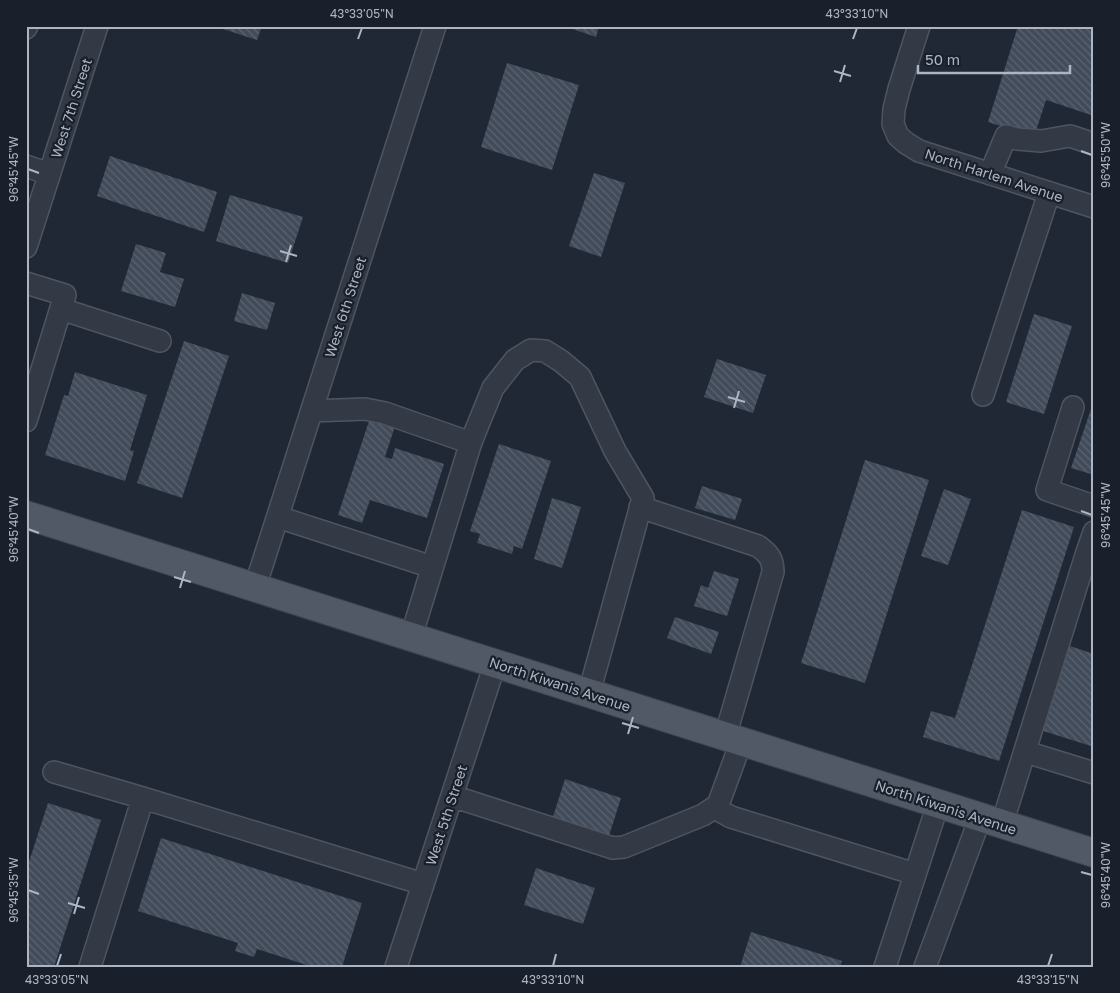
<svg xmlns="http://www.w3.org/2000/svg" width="1120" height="993" font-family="'Golos Text',sans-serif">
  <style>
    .building { fill: url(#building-back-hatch) }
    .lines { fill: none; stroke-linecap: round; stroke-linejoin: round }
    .minor-casing { stroke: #4e5561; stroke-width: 24 }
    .major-casing { stroke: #3d4450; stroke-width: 30 }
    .minor { stroke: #333a46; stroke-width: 21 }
    .major { stroke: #515966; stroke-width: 28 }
    .ticks { fill: none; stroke: #adb5c3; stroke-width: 2 }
    .labels { text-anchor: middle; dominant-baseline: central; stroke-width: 4.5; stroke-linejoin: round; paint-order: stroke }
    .street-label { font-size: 14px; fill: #adb5c3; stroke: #19202b }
    .neatline { fill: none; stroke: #adb5c3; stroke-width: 2 }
    .ticks-label { font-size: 12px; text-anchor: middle; fill: #adb5c3 }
  </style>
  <defs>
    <pattern id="building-back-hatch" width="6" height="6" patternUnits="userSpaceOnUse" patternTransform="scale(1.25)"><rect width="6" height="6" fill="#414b5a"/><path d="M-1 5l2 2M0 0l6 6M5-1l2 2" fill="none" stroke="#5a6370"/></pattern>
  </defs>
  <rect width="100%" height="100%" fill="#202835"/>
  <path class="building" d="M214,26H262L257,40Z
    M564,26H599L596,37Z
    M1018,26H1081L1094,30V116L1046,100L1034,137L988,122Z
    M507,63L579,85L552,170L481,147Z
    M110,156L217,192L204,232L97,196Z
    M594,173L625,183L601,257L569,246Z
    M230,195L303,217L288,263L216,241Z
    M136,244L166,253L160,272L184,279L175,307L121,291Z
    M242,293L275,303L267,330L234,321Z
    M1034,314L1072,326L1044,414L1006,402Z
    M184,341L229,356L182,498L137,483Z
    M717,359L766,375L753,413L704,397Z
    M75,372L147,395L130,450L134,451L125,481L45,455L64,395L68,396Z
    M1094,400V475L1071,468Z
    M370,418L395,426L385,457L392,459L395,448L444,464L427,518L370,500L362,523L338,515Z
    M499,444L551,461L522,549L514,546L512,554L477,543L480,534L470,531Z
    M865,460L929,480L865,683L801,663Z
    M702,486L742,499L735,520L695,508Z
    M944,489L971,499L948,565L921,556Z
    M552,498L581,507L562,568L534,559Z
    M1022,510L1074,527L999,761L923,737L931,711L955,718Z
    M714,571L739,579L727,616L694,606L701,585L708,588Z
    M675,617L719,632L711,654L667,638Z
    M1067,645L1094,654V747L1040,730Z
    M565,779L621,798L607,842L551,823Z
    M48,803L101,820L54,967H26V871Z
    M161,838L362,903L342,967H313L257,949L254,957L235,951L238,943L138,911Z
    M536,868L595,888L583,924L524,905Z
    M751,932L842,961L840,967H740Z"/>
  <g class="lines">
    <defs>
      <path id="minor" d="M919,26L899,89L894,109L893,124L898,136L906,143L919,151L1094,207
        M26,28L27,26
        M26,166L49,174
        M990,174L1006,136L1017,139L1041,141L1070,136L1094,144
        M26,247L97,26
        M26,283L65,295L26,421
        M61,309L160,341
        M983,395L1049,193
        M1073,407L1047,490L1094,506
        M312,411L365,409L385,413L471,443
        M640,507L758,546C769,554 773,559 773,572L725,737
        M278,517L432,567
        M1087,552L1094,532
        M255,587L435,26
        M411,637L471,442L493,388L515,360L531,350L545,351L561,361L580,377L615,451L643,498L589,693
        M1026,752L1094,773
        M54,772L143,798L423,884
        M452,796L613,848L624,847L703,815L718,805L741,742
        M718,805L722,812L731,817L915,874
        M1002,824L1087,552L1094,554
        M90,967L143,798
        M396,967L495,664
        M885,967L938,804
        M925,967L980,818"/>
      <path id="major" d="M26,515L1094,853"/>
    </defs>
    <use href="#minor" class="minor-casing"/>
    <use href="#major" class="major-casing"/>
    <use href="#minor" class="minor"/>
    <use href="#major" class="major"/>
  </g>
  <path class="ticks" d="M358,39L362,28M853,39L857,28M834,71L851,76M840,82L845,65M1081,151L1092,155M28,169L39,173M280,251L297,256M286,262L291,245M728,397L745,402M734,408L739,391M1081,511L1092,515M28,529L39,533M174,577L191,582M180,588L185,571M622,723L639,728M628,734L633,717M1081,872L1092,875M28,890L39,894M68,903L85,908M74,914L79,897M57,966L61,954M553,966L556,954M1048,966L1052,954"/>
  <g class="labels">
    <g class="street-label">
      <text transform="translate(71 108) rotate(-72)">West 7th Street</text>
      <text transform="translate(994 175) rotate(18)">North Harlem Avenue</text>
      <text transform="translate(345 307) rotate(-72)">West 6th Street</text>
      <text transform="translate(560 684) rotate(18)">North Kiwanis Avenue</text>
      <text transform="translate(946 807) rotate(18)">North Kiwanis Avenue</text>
      <text transform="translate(446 815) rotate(-72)">West 5th Street</text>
    </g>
  </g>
  <rect width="1120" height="993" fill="none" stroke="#19202b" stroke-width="55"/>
  <path d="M918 65v8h152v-8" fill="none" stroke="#adb5c3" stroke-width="2.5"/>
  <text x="925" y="65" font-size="15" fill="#adb5c3" stroke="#19202b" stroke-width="4" paint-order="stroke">50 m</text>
  <rect x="28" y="28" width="1064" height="938" class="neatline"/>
  <g class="ticks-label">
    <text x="362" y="18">43°33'05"N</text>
    <text x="857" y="18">43°33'10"N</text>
    <text transform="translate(1106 155) rotate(-90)" y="4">96°45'50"W</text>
    <text transform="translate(14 169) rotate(-90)" y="4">96°45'45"W</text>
    <text transform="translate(1106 515) rotate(-90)" y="4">96°45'45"W</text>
    <text transform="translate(14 529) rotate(-90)" y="4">96°45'40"W</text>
    <text transform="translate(1106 875) rotate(-90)" y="4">96°45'40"W</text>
    <text transform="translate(14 890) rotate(-90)" y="4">96°45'35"W</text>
    <text x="57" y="984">43°33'05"N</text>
    <text x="553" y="984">43°33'10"N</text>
    <text x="1048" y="984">43°33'15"N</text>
  </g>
</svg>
